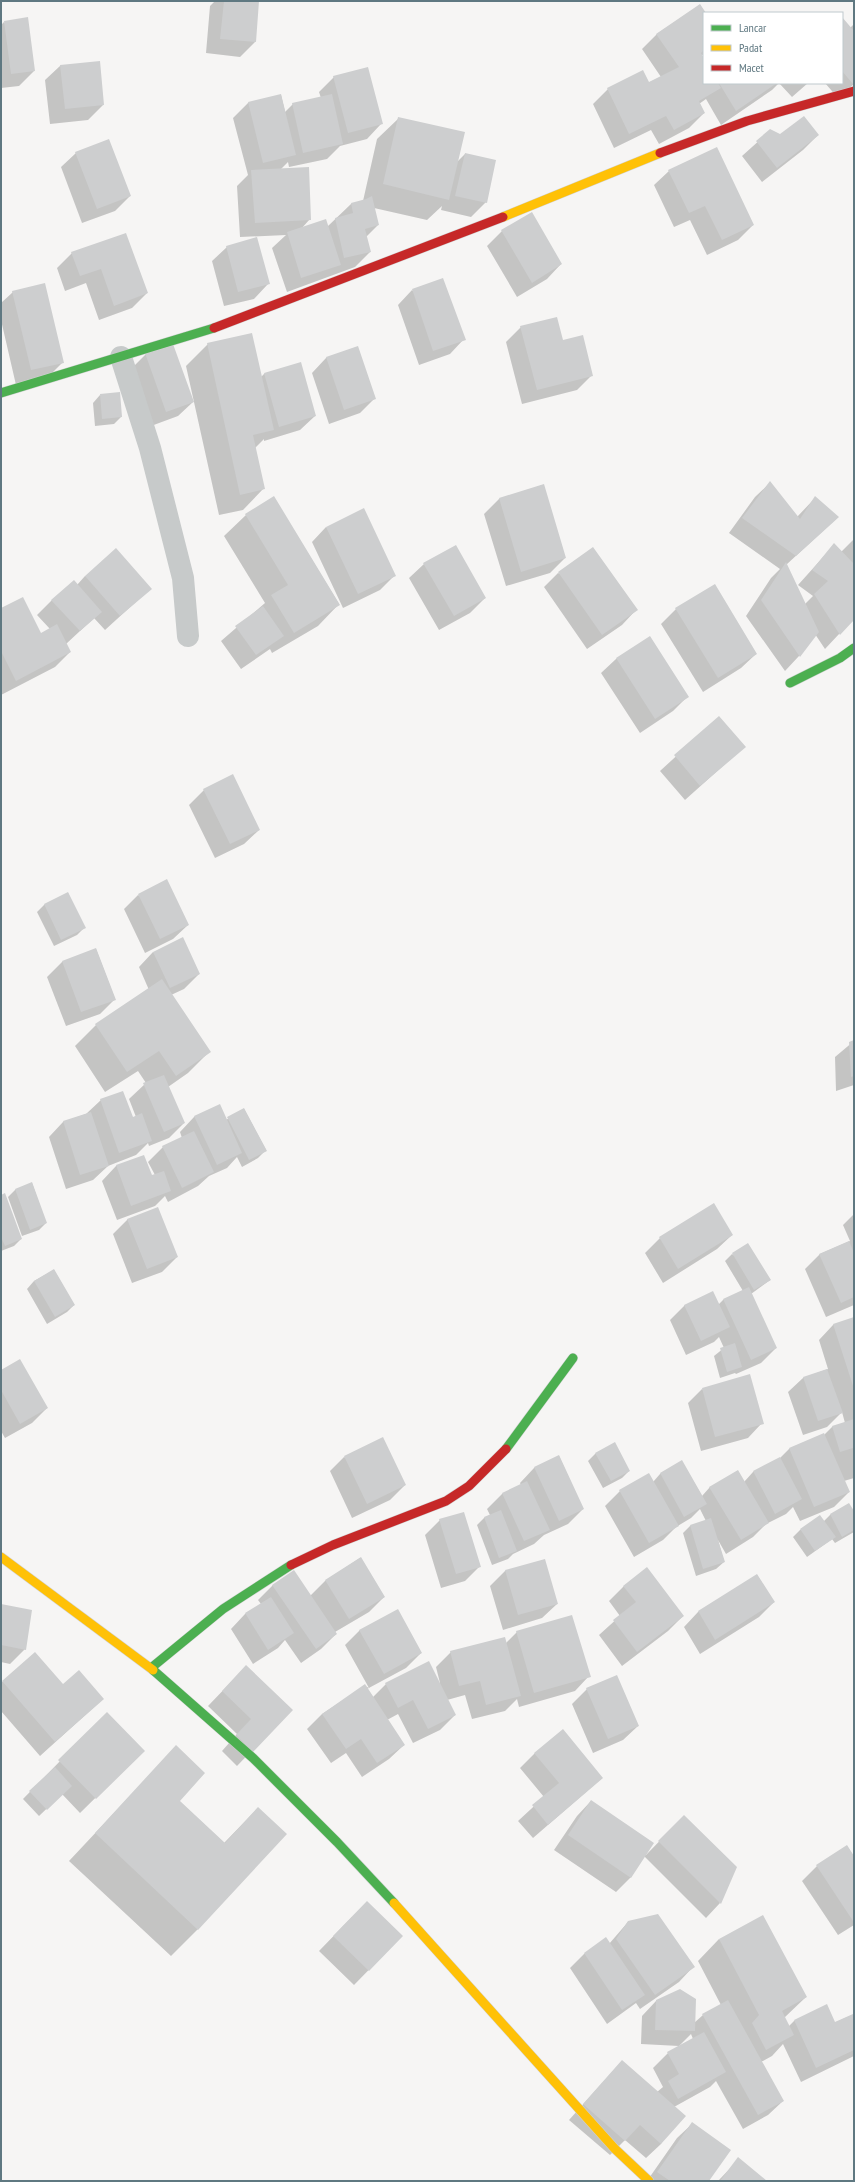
<svg xmlns="http://www.w3.org/2000/svg" width="855" height="2182" font-family="'PT Sans Narrow',sans-serif">
  <style>
    .shadow { fill: #0003 }
    .building { fill: #cdcecf }
    .lines { fill: none; stroke-linecap: round; stroke-linejoin: round }
    .fast-casing { stroke: #d2d3d4; stroke-width: 10 }
    .slow-casing { stroke: #d2d3d4; stroke-width: 10 }
    .jam-casing { stroke: #d2d3d4; stroke-width: 10 }
    .street { stroke: #c7caca; stroke-width: 22 }
    .fast { stroke: #4caf50; stroke-width: 9 }
    .slow { stroke: #ffc107; stroke-width: 9 }
    .jam { stroke: #c62828; stroke-width: 9 }
  </style>
  <rect width="100%" height="100%" fill="#f6f5f4"/>
  <path class="shadow" d="M215,1H258L255,42L240,57L206,53L210,6Z
    M700,5L705,13L704,54L701,56L704,60V83H779L772,90L721,125L706,99L699,104L704,113L689,128L659,144L651,130L614,148L593,104L608,89L648,83L661,77L642,49L657,34Z
    M842,19L850,28L854,24V84L838,98L825,83H842Z
    M4,22L34,71L19,86L1,88V25Z
    M99,62L103,105L88,120L50,124L45,80L60,66Z
    M334,77L381,124L367,139L340,146L327,159L289,167L288,162L281,169L310,219L301,229L327,227L351,204L363,201L377,139L399,118L457,162L465,154L486,202L471,217L441,210L442,206L427,220L374,208L378,225L366,237L370,252L355,267L287,292L272,248L286,235L240,237L237,186L248,175L233,118L248,103L281,95L285,112L293,104L321,98L319,92Z
    M779,83H808L792,97Z
    M770,131L780,136L818,135L803,150L762,182L742,156Z
    M76,153L130,196L115,211L82,223L61,167Z
    M669,171L753,225L738,240L707,255L690,220L674,227L654,185Z
    M502,231L561,264L547,279L517,297L487,246Z
    M227,247L268,284L254,299L224,306L212,261Z
    M72,253L147,293L132,308L99,320L86,283L65,291L57,268Z
    M412,290L464,339L450,354L419,365L398,305Z
    M13,292L63,362L48,377L16,385L1,320V303Z
    M521,327L562,341L592,375L577,390L522,404L506,342Z
    M208,344L261,377L264,374L300,364L315,416L300,430L264,441V439L255,448L264,488L243,510L219,515L186,366Z
    M357,347L375,398L360,413L329,424L312,373L326,358Z
    M146,354L193,402L178,416L151,426L131,369Z
    M100,395L121,417L114,424L95,426L93,403Z
    M770,483L797,517L815,498L837,518L786,565L805,604L813,596L798,585L834,545L841,552L854,539V618L825,649L815,634L799,656L785,671L746,616L771,578L780,569L729,533L755,497Z
    M543,485L565,558L550,573L506,586L484,514L499,499Z
    M274,498L339,604L318,626L272,653L270,649L241,669L221,641L265,603L224,536L246,515Z
    M326,527L395,575L380,590L343,608L312,542Z
    M424,564L485,598L470,613L439,630L409,578Z
    M558,573L636,610L622,625L587,649L544,587Z
    M85,576L150,589L105,630L94,618L66,644L70,652L55,667L1,695V609L41,634L50,629L37,615L52,600L77,585Z
    M714,586L756,654L741,668L703,692L661,624L676,609Z
    M650,637L687,697L673,711L640,733L601,673L616,659Z
    M719,717L744,747L685,800L660,771Z
    M204,790L259,830L244,844L215,858L189,805Z
    M68,893L84,928L77,935L54,946L37,912L44,905Z
    M138,895L188,925L173,939L145,953L124,909Z
    M96,949L115,999L100,1014L66,1026L47,977L62,962Z
    M153,952L199,974L184,989L171,995L209,1052L188,1073L168,1087L184,1123L169,1138L149,1146L148,1143L136,1155L108,1166L93,1180L66,1189L49,1137L63,1122L86,1114L101,1100L132,1118L136,1117L129,1099L146,1083L138,1071L105,1092L75,1046L96,1025L149,990L139,967Z
    M854,1041V1085L836,1091L835,1057Z
    M219,1106L226,1120L244,1109L266,1150L258,1158L242,1167L237,1157L227,1168L209,1176L198,1186L168,1202L165,1196L155,1206L117,1220L102,1181L116,1166L143,1156L151,1177L155,1175L148,1162L163,1147L182,1138L180,1132L194,1117Z
    M32,1183L46,1223L39,1230L22,1236L8,1197L15,1190Z
    M1,1196L21,1239L14,1246L1,1251Z
    M854,1214V1305L826,1317L805,1269L820,1254L850,1241L843,1225Z
    M128,1219L177,1257L162,1272L132,1283L113,1234Z
    M732,1235L717,1249L663,1283L645,1253L660,1238Z
    M732,1254L770,1280L751,1294L776,1348L761,1363L736,1374L735,1373L720,1378L714,1356L724,1348L719,1337L714,1342L686,1355L670,1320L685,1305H718L723,1300L743,1291L725,1261Z
    M54,1270L74,1305L67,1312L47,1324L27,1289L34,1281Z
    M854,1318V1478L844,1481L849,1492L834,1507L800,1521L793,1507L786,1514L766,1524L753,1537L726,1554L718,1540L724,1562L716,1569L696,1576L683,1533L690,1526L706,1521L700,1509L691,1518L676,1527L663,1540L634,1557L605,1506L620,1491L653,1482L660,1474L682,1462L702,1496L710,1487L744,1482L753,1472L780,1458L789,1449L824,1435L832,1427L845,1423L842,1412L827,1427L803,1435L788,1392L803,1378L828,1369L819,1340L833,1325Z
    M1,1371L47,1408L32,1423L5,1438L1,1431Z
    M702,1389L762,1423L748,1438L701,1451L688,1403Z
    M614,1444L629,1471L622,1478L603,1488L588,1461L595,1454Z
    M559,1456L583,1509L568,1524L544,1535L534,1544L513,1554L508,1559L492,1565L477,1525L484,1518L490,1515L487,1509L502,1494L521,1485L520,1483L534,1468Z
    M344,1457L405,1485L390,1500L352,1518L330,1471Z
    M849,1504L854,1513V1532L835,1543L832,1539L807,1557L793,1537L800,1530L824,1521L830,1515Z
    M440,1520L480,1566L465,1581L441,1588L425,1535Z
    M360,1558L384,1597L369,1612L335,1632L336,1634L321,1649L301,1663L285,1640L278,1648L253,1664L231,1629L245,1614L261,1604L258,1600L273,1585L310,1596L325,1581Z
    M544,1560L557,1604L542,1618L503,1630L490,1586L505,1571Z
    M757,1575L774,1602L759,1617L700,1654L684,1627L698,1612Z
    M624,1586L683,1616L668,1631L622,1666L599,1635L620,1616L609,1601Z
    M1,1605L25,1649L10,1664L1,1662Z
    M360,1630L421,1653L406,1668L367,1689L373,1697L386,1684L440,1683L436,1667L451,1652L506,1643L517,1632L589,1676L575,1691L519,1707L517,1699L505,1711L472,1719L465,1695L447,1700L455,1715L440,1730L413,1743L398,1714L387,1720L404,1745L389,1759L362,1777L346,1753L331,1763L307,1729L322,1714L365,1686L369,1688L345,1645Z
    M35,1653L63,1685L103,1699L40,1756L1,1711V1683Z
    M232,1681L291,1710L237,1766L222,1751L237,1734L208,1706Z
    M587,1689L638,1726L623,1740L593,1753L572,1704Z
    M107,1713L143,1751L80,1813L62,1794L39,1816L23,1799Z
    M176,1747L179,1801L224,1843L258,1808L198,1929L171,1956L69,1861Z
    M535,1753L602,1778L533,1838L518,1821L544,1797L520,1768Z
    M591,1801L646,1855L684,1816L720,1903L706,1918L644,1856L631,1877L616,1892L554,1850L577,1816Z
    M847,1846L854,1857V1925L838,1935L802,1881L817,1866Z
    M352,1917L402,1936L354,1985L319,1951Z
    M628,1922L693,1967L679,1982L640,2009L636,2003L607,2024L570,1968L584,1954L606,1939L609,1944Z
    M719,1939L806,1997L784,2018L789,2026L794,2021L827,2006L834,2023L852,2015L854,2017V2056L801,2082L783,2044L772,2056L761,2062L783,2101L768,2115L743,2129L716,2081L710,2087L674,2107L661,2144L646,2158L625,2140L610,2155L569,2120L622,2061L657,2092L663,2087L653,2068L668,2053L693,2039L691,2034L679,2046L641,2044L642,2016L656,2001L694,2023L703,2015L721,2005L698,1961Z
    M692,2124L707,2181H647L677,2138Z
    M739,2159L766,2181H718Z"/>
  <path class="building" d="M224,1H259L256,42L220,39Z
    M700,4L706,13H704V50L701,53L704,58V83H718L721,88L699,101L705,113L674,130L666,116L629,134L607,88L643,70L649,82L679,67L656,34Z
    M28,17L35,71L11,74L4,21Z
    M842,17L854,31L853,84L842,71Z
    M100,61L104,105L65,109L60,65Z
    M368,67L383,124L348,133L333,76Z
    M719,83H777L736,111Z
    M281,94L296,155L263,163L248,102Z
    M332,94L343,144L303,153L292,103Z
    M804,116L819,135L777,168L756,141L770,129L780,134Z
    M398,117L465,132L449,200L383,184Z
    M109,139L131,196L97,209L75,152Z
    M717,147L754,225L722,240L705,206L689,213L668,170Z
    M465,153L496,160L487,203L455,196Z
    M309,167L311,220L255,223L251,170Z
    M372,196L379,225L365,229L371,252L344,258L335,218L353,213L351,203L366,199Z
    M532,212L562,264L532,283L501,230Z
    M326,219L341,265L301,278L287,232Z
    M126,233L148,293L114,306L101,269L80,276L71,252Z
    M257,237L270,284L238,292L226,246Z
    M443,278L466,340L433,351L412,289Z
    M45,283L64,363L31,370L12,291Z
    M557,317L563,340L583,335L593,376L537,390L520,326Z
    M252,333L274,430L253,435L265,489L240,495L207,343Z
    M173,344L194,402L166,412L145,353Z
    M358,346L376,399L344,410L326,357Z
    M301,362L316,416L279,427L264,373Z
    M120,392L122,417L102,419L100,394Z
    M770,481L800,519L815,496L839,517L796,556L742,518Z
    M544,484L566,558L521,572L499,498Z
    M274,496L340,605L294,633L271,595L288,585L245,514Z
    M364,508L396,576L358,594L326,527Z
    M834,543L854,564V620L840,635L814,594L828,581L812,570Z
    M456,545L486,598L454,616L423,563Z
    M593,547L638,610L602,635L558,572Z
    M116,548L152,589L120,616L85,576Z
    M786,562L819,632L800,657L761,600Z
    M74,580L102,612L80,631L51,600Z
    M715,584L757,654L718,678L675,608Z
    M23,597L41,633L57,624L71,652L16,681L1,651V608Z
    M263,606L284,636L256,655L235,626Z
    M650,636L689,697L655,719L616,658Z
    M719,716L746,747L700,786L674,755Z
    M233,774L260,830L230,844L203,789Z
    M167,879L189,925L160,939L138,894Z
    M68,892L86,928L61,940L44,904Z
    M183,937L200,974L170,988L153,952Z
    M96,948L116,1000L81,1012L62,961Z
    M162,979L211,1052L176,1076L159,1051L127,1072L95,1024Z
    M854,1040V1076L851,1077L849,1042Z
    M164,1075L185,1123L164,1132L143,1083Z
    M123,1091L133,1117L142,1113L152,1141L119,1153L100,1099Z
    M220,1104L242,1153L217,1165L194,1116Z
    M244,1108L267,1151L249,1160L227,1117Z
    M91,1112L109,1166L80,1175L63,1121Z
    M194,1131L214,1172L182,1188L162,1146Z
    M144,1155L152,1175L164,1171L171,1191L131,1206L116,1165Z
    M32,1182L47,1223L30,1230L15,1189Z
    M5,1193L22,1239L5,1246L1,1237V1195Z
    M714,1203L733,1235L678,1269L659,1237Z
    M158,1207L178,1257L147,1269L127,1219Z
    M849,1241L854,1253V1297L841,1303L819,1254Z
    M748,1243L771,1280L754,1290L732,1253Z
    M54,1269L75,1305L55,1317L34,1281Z
    M749,1287L777,1348L751,1360L723,1299Z
    M713,1291L730,1327L701,1341L684,1305Z
    M854,1317V1389L833,1324Z
    M735,1343L742,1367L727,1372L720,1348Z
    M20,1359L48,1408L20,1424L1,1390V1370Z
    M827,1369L843,1413L818,1421L803,1377Z
    M750,1374L764,1424L715,1437L702,1388Z
    M854,1419V1451L853,1448L840,1452L832,1426Z
    M824,1433L850,1492L814,1507L789,1448Z
    M383,1437L406,1485L367,1504L344,1456Z
    M615,1442L630,1471L611,1481L595,1453Z
    M559,1455L584,1509L559,1521L534,1467Z
    M780,1457L802,1499L775,1514L753,1471Z
    M682,1460L707,1504L684,1517L660,1473Z
    M738,1470L769,1523L741,1540L709,1487Z
    M649,1473L679,1526L649,1543L619,1490Z
    M527,1481L550,1530L524,1541L502,1493Z
    M849,1503L854,1511V1530L842,1537L830,1514Z
    M501,1510L517,1551L499,1558L484,1517Z
    M464,1512L481,1567L456,1574L439,1519Z
    M820,1515L836,1537L815,1551L800,1529Z
    M711,1518L725,1562L703,1569L690,1525Z
    M361,1557L385,1597L349,1619L325,1580Z
    M545,1559L558,1604L518,1615L505,1570Z
    M647,1567L684,1616L637,1652L613,1620L636,1602L623,1586Z
    M294,1570L337,1634L316,1649L272,1585Z
    M757,1574L775,1602L715,1640L698,1611Z
    M271,1597L294,1633L268,1650L245,1613Z
    M1,1604L32,1610L26,1650L1,1645Z
    M398,1609L422,1653L384,1674L359,1630Z
    M572,1615L591,1677L534,1693L516,1631Z
    M505,1637L521,1696L486,1705L480,1681L459,1686L450,1651Z
    M35,1652L63,1684L79,1670L104,1699L55,1742L2,1681Z
    M429,1661L456,1715L428,1729L413,1700L398,1708L385,1683Z
    M246,1665L293,1710L253,1752L236,1735L251,1719L222,1691Z
    M617,1675L639,1726L608,1739L586,1688Z
    M365,1684L405,1745L377,1763L361,1739L346,1749L322,1714Z
    M107,1712L145,1751L96,1799L58,1760Z
    M563,1729L603,1778L548,1825L532,1805L559,1783L534,1753Z
    M176,1745L205,1773L180,1801L225,1843L258,1807L287,1834L198,1930L95,1833Z
    M55,1767L72,1786L47,1810L29,1791Z
    M591,1800L654,1843L631,1878L568,1835Z
    M684,1815L737,1867L721,1904L658,1841Z
    M847,1845L854,1856L853,1921L816,1865Z
    M367,1901L403,1936L369,1971L333,1936Z
    M658,1914L695,1967L655,1995L616,1939L628,1921Z
    M763,1915L807,1997L782,2011L794,2035L766,2050L752,2023L759,2015L719,1939Z
    M606,1937L645,1995L622,2010L584,1953Z
    M680,1989L696,1999L695,2031L655,2030L656,2000Z
    M728,2000L784,2101L758,2115L702,2014Z
    M827,2004L835,2022L853,2014L854,2050L816,2068L794,2020Z
    M704,2032L726,2072L678,2099L668,2081L679,2074L667,2052Z
    M622,2060L686,2116L661,2144L640,2125L625,2141L583,2104Z
    M692,2122L731,2150L709,2181H670L657,2172Z
    M738,2157L767,2181H720Z"/>
  <g class="lines">
    <defs>
      <path id="fast" d="M1,393L214,328
        M790,683L840,658L854,648
        M506,1449L573,1358
        M151,1668L223,1609L291,1565
        M153,1670L253,1758L337,1842L394,1903"/>
      <path id="slow" d="M503,217L660,153
        M1,1557L153,1670
        M394,1903L615,2149L649,2181"/>
      <path id="jam" d="M660,153L747,121L854,91
        M214,328L503,217
        M291,1565L333,1545L446,1501L469,1486L506,1449"/>
    </defs>
    <use href="#fast" class="fast-casing"/>
    <use href="#slow" class="slow-casing"/>
    <use href="#jam" class="jam-casing"/>
    <path class="street" d="M121,357L150,448L183,578L188,636"/>
    <use href="#fast" class="fast"/>
    <use href="#slow" class="slow"/>
    <use href="#jam" class="jam"/>
  </g>
  <rect width="855" height="2182" fill="none" stroke="#5f7881" stroke-width="4"/>
  <rect x="703" y="12" width="140" height="72" fill="#ffffff" stroke="#bfc9cd"/>
  <rect x="711" y="25" width="20" height="6" fill="#4caf50" stroke="#bfc9cd"/>
  <text x="739" y="32" font-size="12" fill="#5f7881">Lancar</text>
  <rect x="711" y="45" width="20" height="6" fill="#ffc107" stroke="#bfc9cd"/>
  <text x="739" y="52" font-size="12" fill="#5f7881">Padat</text>
  <rect x="711" y="65" width="20" height="6" fill="#c62828" stroke="#bfc9cd"/>
  <text x="739" y="72" font-size="12" fill="#5f7881">Macet</text>
</svg>
